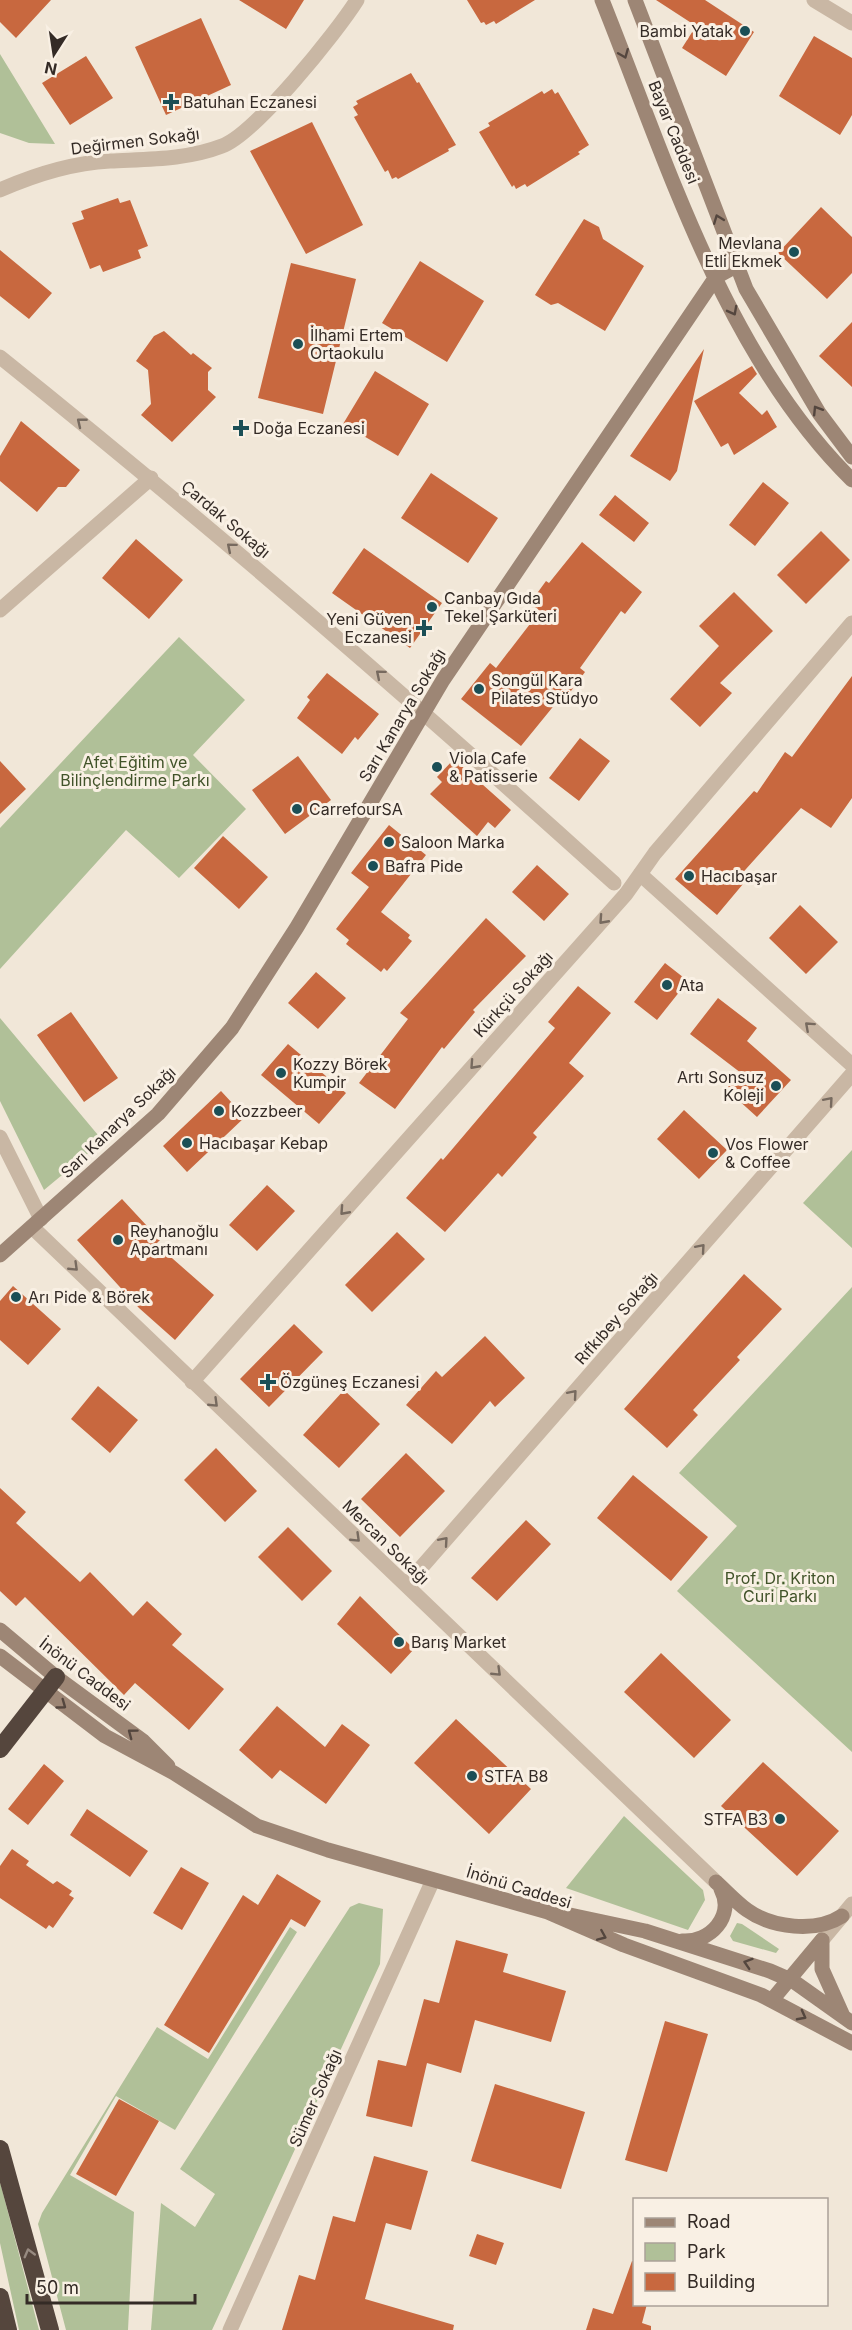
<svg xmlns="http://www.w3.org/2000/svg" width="852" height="2330" font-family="Inter,sans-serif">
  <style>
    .green { fill: #b0c098 }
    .building { fill: #c8683f }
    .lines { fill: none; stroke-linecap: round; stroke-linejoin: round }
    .street { stroke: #c9b7a4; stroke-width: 15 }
    .secondary { stroke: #9d8675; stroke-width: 15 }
    .highway { stroke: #55463d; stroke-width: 18 }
    .oneway { stroke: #54463e }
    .oneway2 { stroke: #776a5f }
    .oneway3 { stroke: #978a80 }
    .poi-dot { fill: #1b4f56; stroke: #f9f0e4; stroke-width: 2 }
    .labels { text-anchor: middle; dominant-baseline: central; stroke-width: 6; stroke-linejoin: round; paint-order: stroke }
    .poi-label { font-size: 16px; fill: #342b26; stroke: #f9f0e4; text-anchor: start }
    .street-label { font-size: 16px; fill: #342b26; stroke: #f9f0e4 }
    .park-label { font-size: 16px; fill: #415329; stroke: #f9f0e4 }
  </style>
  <rect width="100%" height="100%" fill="#f1e7d8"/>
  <path class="green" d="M0,54L55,144L29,143L0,133Z
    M179,637L245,700L193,755L246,809L179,878L126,830L0,969V828Z
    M0,1018L103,1141L44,1190L0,1101Z
    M852,1150V1248L803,1203Z
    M852,1287V1752L677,1591L737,1526L679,1473Z
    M624,1816L703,1890L705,1900L688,1930L566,1888Z
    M359,1903L383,1909L380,1964L212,2330H151L161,2203L195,2227L215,2194L180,2169L350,1907Z
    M737,1923L742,1924L779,1949L776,1953L733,1941L730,1936Z
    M290,1927L297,1932L175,2130L116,2096L70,2175L134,2212L128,2330H66L38,2224L42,2213L157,2027L208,2059Z
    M0,2182L39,2330H19L0,2243Z"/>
  <path class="building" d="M0,0H51L16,38L0,22Z
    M239,0H304L286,29Z
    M467,0H535L496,24L494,21L486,25L484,22L481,23Z
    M656,0H705L754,32L726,76L682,48L696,26Z
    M201,18L231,85L166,115L135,47Z
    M814,36L852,58V115L840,135L779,96Z
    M86,56L113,98L70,125L42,83Z
    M411,73L417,83L419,82L456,145L448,149L449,151L398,179L396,177L392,179L388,170L385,172L354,117L358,115L353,107L358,104L356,101Z
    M552,89L555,94L558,92L589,145L578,152L580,154L527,187L525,184L516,189L514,185L512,187L479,132L490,126L488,123L542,91L544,94Z
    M312,122L363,225L306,254L250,151Z
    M118,198L120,203L130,200L148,246L138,250L141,258L103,272L100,265L90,269L72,223L84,219L81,211Z
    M821,207L852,237V273L827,299L778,253Z
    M584,219L599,227L603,239L644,266L605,331L558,303L551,305L535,295Z
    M0,250L52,293L29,319L0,296Z
    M420,261L484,301L447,362L382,323Z
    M291,263L356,279L323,414L258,398Z
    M852,322V387L819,356Z
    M164,331L191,355L193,353L212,368L208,372V390L216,397L172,442L141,415L151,404L148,370L136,361L154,336Z
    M704,349L677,471L670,481L630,456Z
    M752,366L757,374L739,393L762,415L767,410L777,427L734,455L728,443L721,447L694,401Z
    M375,371L429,404L398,456L343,424Z
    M21,421L80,470L66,487H58L37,512L0,481V456Z
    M431,473L498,518L468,563L401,518Z
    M763,482L789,503L755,546L729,525Z
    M615,495L649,523L634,542L599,515Z
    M821,531L850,560L806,604L777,575Z
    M136,539L183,580L149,619L102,578Z
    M582,542L642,592L625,614L621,611L580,668L585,672L568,695L565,692L521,746L461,699L490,663L496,668L540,611L530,603L546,581L549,583Z
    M364,548L442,603L410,648L332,593Z
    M734,592L773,631L720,683L732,693L700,727L670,699L719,646L699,626Z
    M327,673L379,714L358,740L355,737L342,754L297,718L310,700L307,697Z
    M852,676V798L831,828L801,808L737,879L743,884L717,915L675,879L754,791L757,793L785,752L792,757Z
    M580,738L610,761L579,801L549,778Z
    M298,756L331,800L285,834L252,790Z
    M454,759L511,810L495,828L488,822L477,836L430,794L442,782L437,777Z
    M0,761L26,789L0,814Z
    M389,825L426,855L381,912L410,935L408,938L412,941L387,971L384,968L381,972L346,944L349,940L336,929L369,887L351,873Z
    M223,836L268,877L239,909L194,868Z
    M537,865L569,894L544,921L512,892Z
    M800,905L838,942L806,974L769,938Z
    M486,918L526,956L473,1010L475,1012L444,1049L442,1047L395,1109L359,1083L408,1019L400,1013Z
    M665,963L688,981L657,1020L634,1002Z
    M316,972L346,998L318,1029L288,1003Z
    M578,986L611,1013L569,1063L584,1076L533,1133L537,1137L502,1177L498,1173L445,1232L406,1198L441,1158L443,1160L555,1028L548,1022Z
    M718,998L757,1028L747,1041L791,1080L757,1117L726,1089L741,1073L690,1034Z
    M71,1012L118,1078L84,1102L37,1035Z
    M288,1044L346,1093L319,1124L261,1075Z
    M221,1091L245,1117L187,1172L163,1146Z
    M684,1110L727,1150L699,1179L657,1139Z
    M267,1185L295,1211L257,1251L229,1225Z
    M122,1199L160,1240L156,1244L214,1295L175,1340L139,1308L77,1240Z
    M397,1232L425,1259L372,1312L345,1285Z
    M744,1274L782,1309L737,1357L740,1360L693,1410L698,1415L667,1448L624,1409Z
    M13,1286L61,1329L28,1365L0,1340V1301Z
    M294,1324L323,1352L269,1407L240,1379Z
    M485,1336L525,1378L495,1407L490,1401L452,1444L406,1405L436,1371L442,1377Z
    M98,1386L138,1420L110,1453L71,1419Z
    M344,1390L380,1424L339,1468L303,1435Z
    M216,1448L257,1491L225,1522L184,1480Z
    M406,1453L445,1491L400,1537L361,1499Z
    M633,1475L708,1537L671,1581L597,1518Z
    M0,1488L26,1512L16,1523L80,1582L90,1572L133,1616L147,1601L182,1634L172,1645L224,1689L189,1730L135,1683L124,1695L25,1597L16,1606L0,1591Z
    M526,1520L551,1544L497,1601L471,1578Z
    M288,1527L332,1571L302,1601L258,1557Z
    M360,1596L414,1649L391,1674L337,1624Z
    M661,1653L731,1720L694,1758L624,1692Z
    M277,1706L325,1747L342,1724L370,1745L326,1804L280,1770L272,1779L239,1750Z
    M456,1719L531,1789L489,1834L414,1763Z
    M763,1762L839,1831L797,1876L721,1806Z
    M44,1764L64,1781L28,1825L8,1809Z
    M87,1809L148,1851L130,1877L70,1835Z
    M12,1849L29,1861L26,1865L53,1884L57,1881L72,1891L69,1895L74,1898L53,1928L49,1925L46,1929L0,1898V1866Z
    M181,1867L209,1883L182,1930L153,1913Z
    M277,1874L321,1901L305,1927L291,1919L209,2053L164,2025L243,1895L258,1905Z
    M456,1940L508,1954L503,1972L566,1991L551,2042L475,2020L461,2073L427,2063L412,2127L366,2116L378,2060L406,2066L424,1999L439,2003Z
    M665,2021L708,2034L667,2172L625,2160Z
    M495,2084L585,2112L561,2189L471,2161Z
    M119,2099L159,2121L116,2196L76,2174Z
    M374,2156L428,2171L411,2230L386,2223L365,2299L454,2325L453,2330H282L299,2275L315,2280L333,2216L355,2222Z
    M477,2234L504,2243L496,2265L469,2256Z
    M632,2261L634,2262V2304H647L642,2323L651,2326V2330H586L593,2308L613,2314Z"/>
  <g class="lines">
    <path class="street" d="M814,0L852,23
      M0,190C34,175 72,163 110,161C147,159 186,160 222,146C255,134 337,32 357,0
      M0,357C211,526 414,702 614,883
      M0,610L151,478
      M640,874L852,1065
      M0,1137L41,1219
      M32,1227L716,1882
      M192,1382L626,894L655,853L852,623
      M406,1585L852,1074
      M822,1940L852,1904
      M230,2330L433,1880"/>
    <path class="secondary" d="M602,0C667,162 725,355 852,480
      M635,0L746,289L819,413L852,457
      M0,1255L158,1114L232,1028L297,927L443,680L716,277L736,266
      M0,1630L56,1677L143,1741L168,1766
      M0,1656L105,1736L174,1773L257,1826L328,1850L548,1912L624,1945L761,1995L852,2043
      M716,1882C726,1891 736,1902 747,1910C772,1928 816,1933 842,1916
      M570,1915L645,1931L770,1971L793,1981L852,2023
      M822,1940V1969L843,2016
      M682,1941C710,1943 735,1916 721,1889
      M772,2000L822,1940"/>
    <path class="highway" d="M0,1749L56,1677
      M0,2149L50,2330
      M0,2297L8,2330"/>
  </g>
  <defs><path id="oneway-chevron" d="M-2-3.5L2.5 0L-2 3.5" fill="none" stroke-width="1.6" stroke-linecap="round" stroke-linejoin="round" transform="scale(1.5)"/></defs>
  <g class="oneway">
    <use href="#oneway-chevron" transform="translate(624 54) rotate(68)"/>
    <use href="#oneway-chevron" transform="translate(718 219) rotate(-111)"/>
    <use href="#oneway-chevron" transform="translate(733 311) rotate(62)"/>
    <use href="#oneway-chevron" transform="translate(817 410) rotate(-122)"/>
    <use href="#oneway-chevron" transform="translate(62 1705) rotate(36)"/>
    <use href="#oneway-chevron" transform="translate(132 1733) rotate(-143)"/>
    <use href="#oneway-chevron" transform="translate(602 1936) rotate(23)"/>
    <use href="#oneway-chevron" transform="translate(748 1963) rotate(-162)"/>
    <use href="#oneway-chevron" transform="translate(802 2016) rotate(28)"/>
  </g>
  <g class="oneway2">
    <use href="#oneway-chevron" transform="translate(81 422) rotate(-141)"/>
    <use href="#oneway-chevron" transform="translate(231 547) rotate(-140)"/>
    <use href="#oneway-chevron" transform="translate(380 674) rotate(-140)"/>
    <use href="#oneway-chevron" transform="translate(603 920) rotate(132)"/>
    <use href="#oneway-chevron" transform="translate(809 1026) rotate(-138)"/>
    <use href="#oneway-chevron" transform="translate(474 1065) rotate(132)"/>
    <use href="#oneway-chevron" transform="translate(829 1101) rotate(-49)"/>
    <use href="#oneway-chevron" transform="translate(344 1211) rotate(132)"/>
    <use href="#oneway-chevron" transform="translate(701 1248) rotate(-49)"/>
    <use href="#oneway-chevron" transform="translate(74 1267) rotate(44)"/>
    <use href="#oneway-chevron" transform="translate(573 1394) rotate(-49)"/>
    <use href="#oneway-chevron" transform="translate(214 1403) rotate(44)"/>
    <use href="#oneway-chevron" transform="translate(356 1538) rotate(44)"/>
    <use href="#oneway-chevron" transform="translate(444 1541) rotate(-49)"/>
    <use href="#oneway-chevron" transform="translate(497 1672) rotate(44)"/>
  </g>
  <use class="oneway3" href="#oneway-chevron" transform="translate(29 2253) rotate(-105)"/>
  <g class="poi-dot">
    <circle cx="745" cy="31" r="6"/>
    <path d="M168 93h6v6h6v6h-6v6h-6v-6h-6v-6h6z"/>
    <circle cx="794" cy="252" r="6"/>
    <circle cx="298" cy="344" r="6"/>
    <path d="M238 419h6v6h6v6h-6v6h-6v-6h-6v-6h6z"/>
    <circle cx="432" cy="607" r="6"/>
    <path d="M421 619h6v6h6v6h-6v6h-6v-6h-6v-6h6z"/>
    <circle cx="479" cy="689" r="6"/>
    <circle cx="437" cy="767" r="6"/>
    <circle cx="297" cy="809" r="6"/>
    <circle cx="389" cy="842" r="6"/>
    <circle cx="373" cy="866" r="6"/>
    <circle cx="689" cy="876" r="6"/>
    <circle cx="667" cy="985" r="6"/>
    <circle cx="281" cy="1073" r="6"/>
    <circle cx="776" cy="1086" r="6"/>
    <circle cx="219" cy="1111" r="6"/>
    <circle cx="187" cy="1143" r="6"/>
    <circle cx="713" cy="1153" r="6"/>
    <circle cx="118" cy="1240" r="6"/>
    <circle cx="16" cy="1297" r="6"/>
    <path d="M265 1373h6v6h6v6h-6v6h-6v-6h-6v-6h6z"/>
    <circle cx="399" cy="1642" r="6"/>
    <circle cx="472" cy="1776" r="6"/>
    <circle cx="780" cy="1819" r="6"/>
  </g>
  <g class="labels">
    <g class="poi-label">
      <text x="733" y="31" text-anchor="end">Bambi Yatak</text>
      <text x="183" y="102">Batuhan Eczanesi</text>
      <text x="782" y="243" text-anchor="end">Mevlana<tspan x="782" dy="18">Etli Ekmek</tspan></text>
      <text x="310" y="335">İlhami Ertem<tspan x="310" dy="18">Ortaokulu</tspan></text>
      <text x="253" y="428">Doğa Eczanesi</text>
      <text x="444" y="598">Canbay Gıda<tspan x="444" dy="18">Tekel Şarküteri</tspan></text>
      <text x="412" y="619" text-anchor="end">Yeni Güven<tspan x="412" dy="18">Eczanesi</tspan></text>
      <text x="491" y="680">Songül Kara<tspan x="491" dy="18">Pilates Stüdyo</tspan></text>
      <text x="449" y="758">Viola Cafe<tspan x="449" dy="18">&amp; Patisserie</tspan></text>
      <text x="309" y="809">CarrefourSA</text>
      <text x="401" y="842">Saloon Marka</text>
      <text x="385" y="866">Bafra Pide</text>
      <text x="701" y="876">Hacıbaşar</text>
      <text x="679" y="985">Ata</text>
      <text x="293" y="1064">Kozzy Börek<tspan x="293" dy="18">Kumpir</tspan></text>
      <text x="764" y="1077" text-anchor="end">Artı Sonsuz<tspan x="764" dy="18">Koleji</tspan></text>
      <text x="231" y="1111">Kozzbeer</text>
      <text x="199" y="1143">Hacıbaşar Kebap</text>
      <text x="725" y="1144">Vos Flower<tspan x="725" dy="18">&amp; Coffee</tspan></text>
      <text x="130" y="1231">Reyhanoğlu<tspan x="130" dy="18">Apartmanı</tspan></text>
      <text x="28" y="1297">Arı Pide &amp; Börek</text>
      <text x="280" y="1382">Özgüneş Eczanesi</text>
      <text x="411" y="1642">Barış Market</text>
      <text x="484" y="1776">STFA B8</text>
      <text x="768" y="1819" text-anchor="end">STFA B3</text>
    </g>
    <g class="street-label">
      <text transform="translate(674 132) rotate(68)">Bayar Caddesi</text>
      <text transform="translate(135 141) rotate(-7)">Değirmen Sokağı</text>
      <text transform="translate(226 519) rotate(40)">Çardak Sokağı</text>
      <text transform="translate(402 715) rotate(-59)">Sarı Kanarya Sokağı</text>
      <text transform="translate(513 994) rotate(-48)">Kürkçü Sokağı</text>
      <text transform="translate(118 1122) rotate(-44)">Sarı Kanarya Sokağı</text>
      <text transform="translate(616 1318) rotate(-49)">Rıfkıbey Sokağı</text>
      <text transform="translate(386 1542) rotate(44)">Mercan Sokağı</text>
      <text transform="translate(85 1674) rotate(37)">İnönü Caddesi</text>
      <text transform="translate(519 1887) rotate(17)">İnönü Caddesi</text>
      <text transform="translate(315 2098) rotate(-66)">Sümer Sokağı</text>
    </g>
    <g class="park-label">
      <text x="135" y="762">Afet Eğitim ve<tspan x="135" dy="18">Bilinçlendirme Parkı</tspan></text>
      <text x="780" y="1578">Prof. Dr. Kriton<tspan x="780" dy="18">Curi Parkı</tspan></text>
    </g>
  </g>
  <rect x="633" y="2198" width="195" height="108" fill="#f9f0e4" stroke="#aaa198" stroke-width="1.5"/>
  <rect x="645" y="2218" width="30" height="9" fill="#9d8675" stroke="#aaa198" stroke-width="1.5"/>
  <text x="687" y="2228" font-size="18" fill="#342b26">Road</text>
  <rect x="645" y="2243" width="30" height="18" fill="#b0c098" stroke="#aaa198" stroke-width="1.5"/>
  <text x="687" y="2258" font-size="18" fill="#342b26">Park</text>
  <rect x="645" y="2273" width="30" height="18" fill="#c8683f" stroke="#aaa198" stroke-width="1.5"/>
  <text x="687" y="2288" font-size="18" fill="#342b26">Building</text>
  <g transform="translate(54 54) rotate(192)" stroke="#f9f0e4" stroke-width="4.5" paint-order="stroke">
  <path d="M0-4.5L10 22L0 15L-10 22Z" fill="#342b26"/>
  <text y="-9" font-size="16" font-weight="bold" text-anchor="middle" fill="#342b26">N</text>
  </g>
  <path d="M27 2294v9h168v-9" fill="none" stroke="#342b26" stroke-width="3"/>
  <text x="36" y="2294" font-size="18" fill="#342b26" stroke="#f9f0e4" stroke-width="4.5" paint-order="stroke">50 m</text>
</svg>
